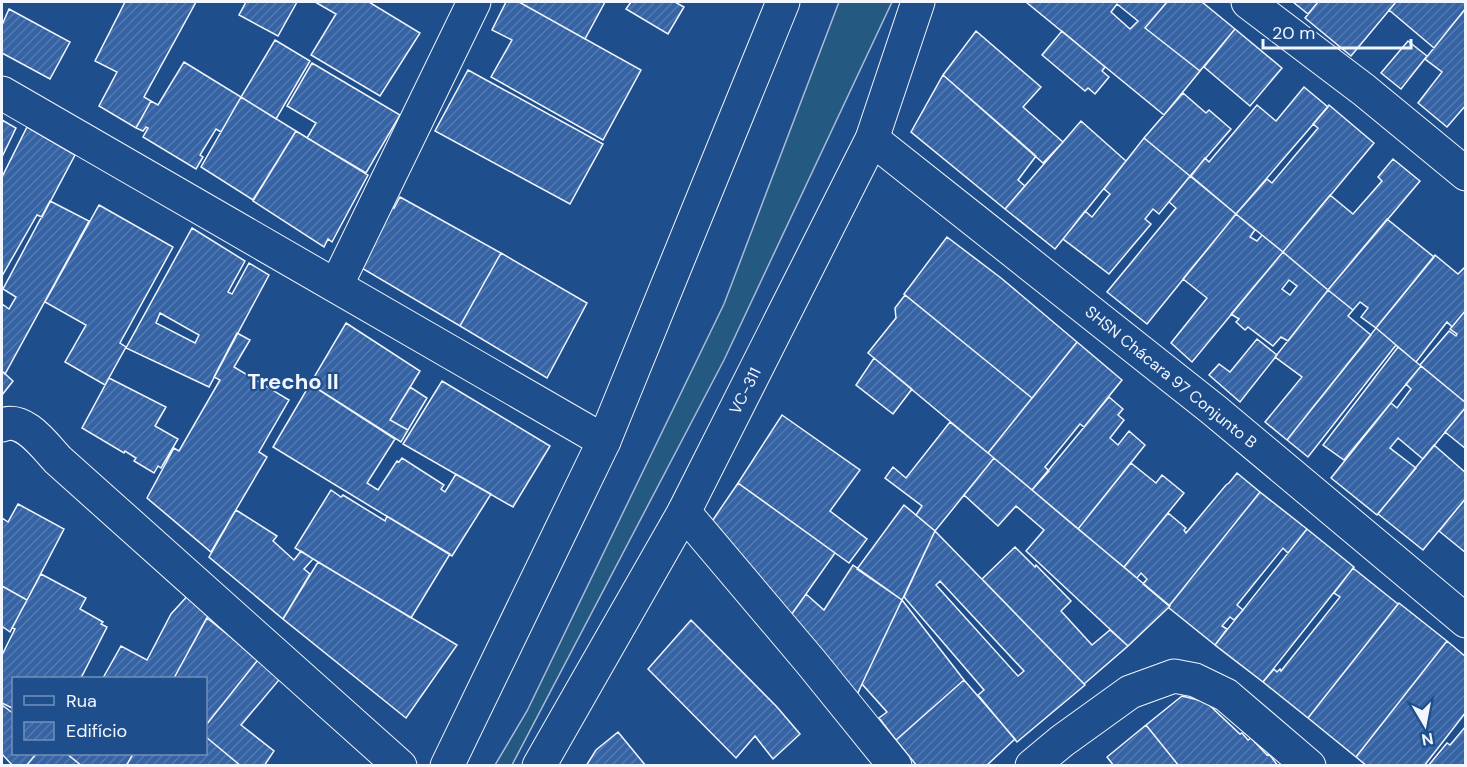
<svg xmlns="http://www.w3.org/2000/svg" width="1467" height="767" font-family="'DM Sans',sans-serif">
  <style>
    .grass { fill: #245a82; stroke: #a8bbd7; stroke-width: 1.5 }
    .building { fill: url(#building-hatch); stroke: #f2f6ff; stroke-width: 1.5; fill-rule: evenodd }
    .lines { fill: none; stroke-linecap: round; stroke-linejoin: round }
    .minor-casing { stroke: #f2f6ff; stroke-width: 35 }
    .major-casing { stroke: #f2f6ff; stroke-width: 35 }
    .minor { stroke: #1f4e8c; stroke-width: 33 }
    .major { stroke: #1f4e8c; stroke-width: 33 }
    .labels { text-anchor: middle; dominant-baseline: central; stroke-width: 4.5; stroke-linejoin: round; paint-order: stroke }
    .street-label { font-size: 16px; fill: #f2f6ff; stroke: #1f4e8c }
    .district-label { font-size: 22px; font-weight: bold; fill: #f2f6ff; stroke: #1f4e8c }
  </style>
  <defs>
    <pattern id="building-hatch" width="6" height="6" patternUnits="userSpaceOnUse" patternTransform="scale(1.5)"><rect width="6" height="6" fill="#3563a3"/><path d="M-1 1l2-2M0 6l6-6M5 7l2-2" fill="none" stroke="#537ab1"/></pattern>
  </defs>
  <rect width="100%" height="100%" fill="#1f4e8c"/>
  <path class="grass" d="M839,2H892L724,360L512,765H495L527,711L724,304Z"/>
  <path class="building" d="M125,2H196L144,97L151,101L136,128L99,106L117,72L95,61Z
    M246,2H297L278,36L239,15Z
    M315,2H369L420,33L380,96L311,55L336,14Z
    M506,2H519L641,70L603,140L491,77L512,40L492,30Z
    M519,2H605L585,39Z
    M631,2H675L684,7L668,34L626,9Z
    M1026,2H1167L1145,28L1200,71L1164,115ZM1117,4L1138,21L1130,29L1111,12Z
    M1167,2H1202L1235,29L1200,71L1145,28Z
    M1293,2H1318L1308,14Z
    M1318,2H1396L1351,56L1305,18Z
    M1396,2H1466V8L1434,48L1389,10Z
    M1466,8V105L1447,127L1418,103L1442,72L1425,59Z
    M9,9L70,42L50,79L2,53V25Z
    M1235,29L1282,68L1250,106L1204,67Z
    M976,31L1041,87L1023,107L1063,142L1043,163L943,75Z
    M1062,31L1105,67L1102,71L1109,77L1095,94L1088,88L1085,91L1042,55Z
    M275,40L310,61L276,119L241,97Z
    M1408,41L1427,56L1401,89L1381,73Z
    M184,62L241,97L221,132L216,129L200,155L203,157L196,169L143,137L148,128L146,127L143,131L136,128L151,101L158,105Z
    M312,63L400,115L366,173L307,138L316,123L287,106Z
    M468,70L603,144L570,204L435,131Z
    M943,75L1036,156L1018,180L1025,186L1005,209L911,132Z
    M1304,87L1328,107L1236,214L1191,176L1205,158L1209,162L1257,105L1276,121Z
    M1183,93L1206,113L1209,110L1231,129L1190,176L1144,138Z
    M241,97L296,131L253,200L201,167Z
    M1329,105L1374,143L1283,252L1236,214L1267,179L1272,183L1318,128L1313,124Z
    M2,120L16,128L2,157Z
    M1081,121L1126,161L1055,249L1005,209Z
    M27,127L75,155L42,217L37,215L2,276V177Z
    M296,131L368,175L332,242L328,239L324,247L253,201Z
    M1144,138L1190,176L1159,214L1153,209L1145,219L1151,224L1109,274L1063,239L1085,211L1092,217L1110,194L1104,189Z
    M1393,159L1420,181L1328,290L1283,252L1330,195L1353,214L1382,181L1378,177Z
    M1190,176L1236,214L1147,324L1107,292L1176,208L1169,202Z
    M400,197L501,253L460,326L360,267L392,206L394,208Z
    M50,201L89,221L5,374L2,371V304L9,309L16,297L3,289Z
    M99,205L173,247L120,343L126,347L105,385L65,362L86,325L45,302Z
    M1236,214L1255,230L1250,237L1257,241L1262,235L1283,252L1192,362L1171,343L1207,298L1183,279Z
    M1387,219L1434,257L1376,328L1361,317L1368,308L1360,302L1353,310L1328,290Z
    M192,228L245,261L228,292L232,294L249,263L269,275L209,387L126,348ZM160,313L199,335L195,343L156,323Z
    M947,237L1001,278L1077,342L1032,398L904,294Z
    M1283,252L1328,290L1288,341L1281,337L1273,346L1248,327L1245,330L1236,322L1239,319L1231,314ZM1289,280L1297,286L1290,295L1282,289Z
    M501,253L587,303L547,378L460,326Z
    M1435,255L1458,274L1466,266V310L1452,327L1447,322L1416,362L1376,328Z
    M1328,290L1353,310L1348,316L1371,335L1287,440L1265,422L1302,377L1275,357Z
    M905,295L1032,398L988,453L868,353L896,318L895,308Z
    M1466,310V403L1420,365L1449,331L1456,336L1457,334L1450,329Z
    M346,323L420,371L390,420L408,430L401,442L310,384Z
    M1376,328L1396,345L1308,457L1287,440Z
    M237,333L250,340L234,367L289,400L259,452L267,457L211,552L147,498L174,448L179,451L220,380L214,377Z
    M1257,339L1277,355L1240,402L1209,375L1219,364L1230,372Z
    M1077,342L1122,380L1084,427L1080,424L1045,467L1049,471L1032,490L988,453Z
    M1398,347L1421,366L1344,460L1323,445Z
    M874,358L912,389L893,414L856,385Z
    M1421,366L1466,403V407L1423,459L1398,438L1390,448L1416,468L1377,515L1331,478L1391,403L1397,408L1411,389L1406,384Z
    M2,371L13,381L2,395Z
    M109,378L166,407L155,426L178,439L161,468L158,466L154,473L134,461L136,458L125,451L124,453L82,428Z
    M442,381L550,446L513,507L403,444Z
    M310,384L395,439L367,483L378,490L397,461L399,462L402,458L444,485L441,489L445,492L456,474L491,494L452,556L273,447Z
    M410,387L427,398L408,430L390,420Z
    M1109,397L1123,409L1118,415L1124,420L1110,438L1118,445L1129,431L1145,445L1078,529L1032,490Z
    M1466,407V449L1445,432Z
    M782,415L860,470L830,511L867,539L849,563L738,483Z
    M950,422L994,458L935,531L916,515L922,506L885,478L893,467L906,478Z
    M1434,445L1466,473V498L1423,550L1378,514Z
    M994,458L1170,606L1128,646L1026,551L1044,530L1016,506L998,526L964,495Z
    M1131,463L1156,483L1162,475L1184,493L1124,567L1078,529Z
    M1237,473L1260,492L1169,606L1143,584L1147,579L1141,573L1137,578L1124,567L1168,513L1186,528L1184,530L1186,533L1226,485L1229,483Z
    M738,483L835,553L789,618L704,533Z
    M331,490L341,497L343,495L385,521L387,516L450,554L411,618L295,548Z
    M1260,492L1307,529L1288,553L1283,548L1237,605L1243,610L1234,620L1230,617L1222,626L1227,629L1215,645L1169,608V606Z
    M1466,498V553L1439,531Z
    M18,504L64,529L27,600L2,586V518L8,522Z
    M904,505L935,531L902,600L857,569Z
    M236,510L277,536L273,541L294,560L301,551L313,559L304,569L310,574L283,619L209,557Z
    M1307,529L1354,567L1263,682L1215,645Z
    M935,531L1085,685L1017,742L978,695L984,690L904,597ZM940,581L1024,671L1018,676L936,585Z
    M1015,547L1035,567L1036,565L1071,601L1061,611L1092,645L1110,630L1128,646L1084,684L982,579Z
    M318,562L457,645L406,718L283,619Z
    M853,565L902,600L862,684L858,693L855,694L789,618L806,594L824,610Z
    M1353,568L1398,604L1308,718L1263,682L1274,669L1277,672L1280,669L1281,671L1340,597L1334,593Z
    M41,574L86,598L80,609L103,622L101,624L107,627L81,678H14V709L2,703V655L15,629L12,628Z
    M2,586L27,600L10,632L3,627L2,630Z
    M191,592L211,610L174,678H103L121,646L147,660L171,614Z
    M902,600L964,680L896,740L879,718L887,712L862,684Z
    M1399,603L1447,641L1356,757L1308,718Z
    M207,618L232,638L241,627L265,651L206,725V678H174Z
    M691,620L777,707L800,734L773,759L755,736L736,758L648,669Z
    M1447,641L1466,657V712L1424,766H1367L1356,757Z
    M265,651L289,668L241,725L274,751L264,766H241L206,737V725Z
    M964,680L1015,739L986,766H917L896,740Z
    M1182,696L1206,702L1240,734L1242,733L1248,740L1251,738L1267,755L1269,754L1278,766H1179L1146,725Z
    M2,705L14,714V754H36L26,766H13L2,754Z
    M1146,725L1179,766H1114L1107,757Z
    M1466,726V766H1428L1447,743L1450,745Z
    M618,732L646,766H586L596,750Z
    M206,737L241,766H126L133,754H206Z
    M36,754H67L82,766H26Z
    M67,754H133L126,766H82Z"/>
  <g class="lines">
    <defs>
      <path id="minor" d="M1248,2L1364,90L1466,174
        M2,93L604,441
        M872,139L1214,410L1466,621
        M336,286L474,2
        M2,425C24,416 44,445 58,460L400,766
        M684,512L810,661L895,766
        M1032,766L1062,741L1130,692L1174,676L1195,680L1226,695L1309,766"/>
      <path id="major" d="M447,766L604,441L783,2
        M539,766L684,512L872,139L918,2"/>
    </defs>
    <use href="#minor" class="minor-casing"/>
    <use href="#major" class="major-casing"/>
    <use href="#minor" class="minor"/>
    <use href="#major" class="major"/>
  </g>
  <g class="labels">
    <g class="street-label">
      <text transform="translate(1171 377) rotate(39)">SHSN Chácara 97 Conjunto B</text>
      <text transform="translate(745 391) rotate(-63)">VC-311</text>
    </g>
    <g class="district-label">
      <text x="293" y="381">Trecho II</text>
    </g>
  </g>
  <rect width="1467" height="767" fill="none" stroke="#f2f6ff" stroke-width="6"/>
  <rect x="12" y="677" width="195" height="78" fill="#1f4e8c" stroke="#7391ba" stroke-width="1.5"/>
  <rect x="24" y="696" width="30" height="9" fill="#1f4e8c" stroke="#7391ba" stroke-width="1.5"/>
  <text x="66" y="707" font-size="18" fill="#f2f6ff">Rua</text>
  <rect x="24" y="722" width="30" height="18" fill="url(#building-hatch)" stroke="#7391ba" stroke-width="1.5"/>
  <text x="66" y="737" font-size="18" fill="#f2f6ff">Edifício</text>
  <g transform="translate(1425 725) rotate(170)" stroke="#1f4e8c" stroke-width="4.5" paint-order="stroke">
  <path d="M0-4.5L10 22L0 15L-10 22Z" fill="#f2f6ff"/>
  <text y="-9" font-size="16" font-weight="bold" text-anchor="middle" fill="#f2f6ff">N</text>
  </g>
  <path d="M1263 39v9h148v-9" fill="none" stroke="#f2f6ff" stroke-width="3"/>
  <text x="1272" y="39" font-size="18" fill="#f2f6ff" stroke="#1f4e8c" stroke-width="4.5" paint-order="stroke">20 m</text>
</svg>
